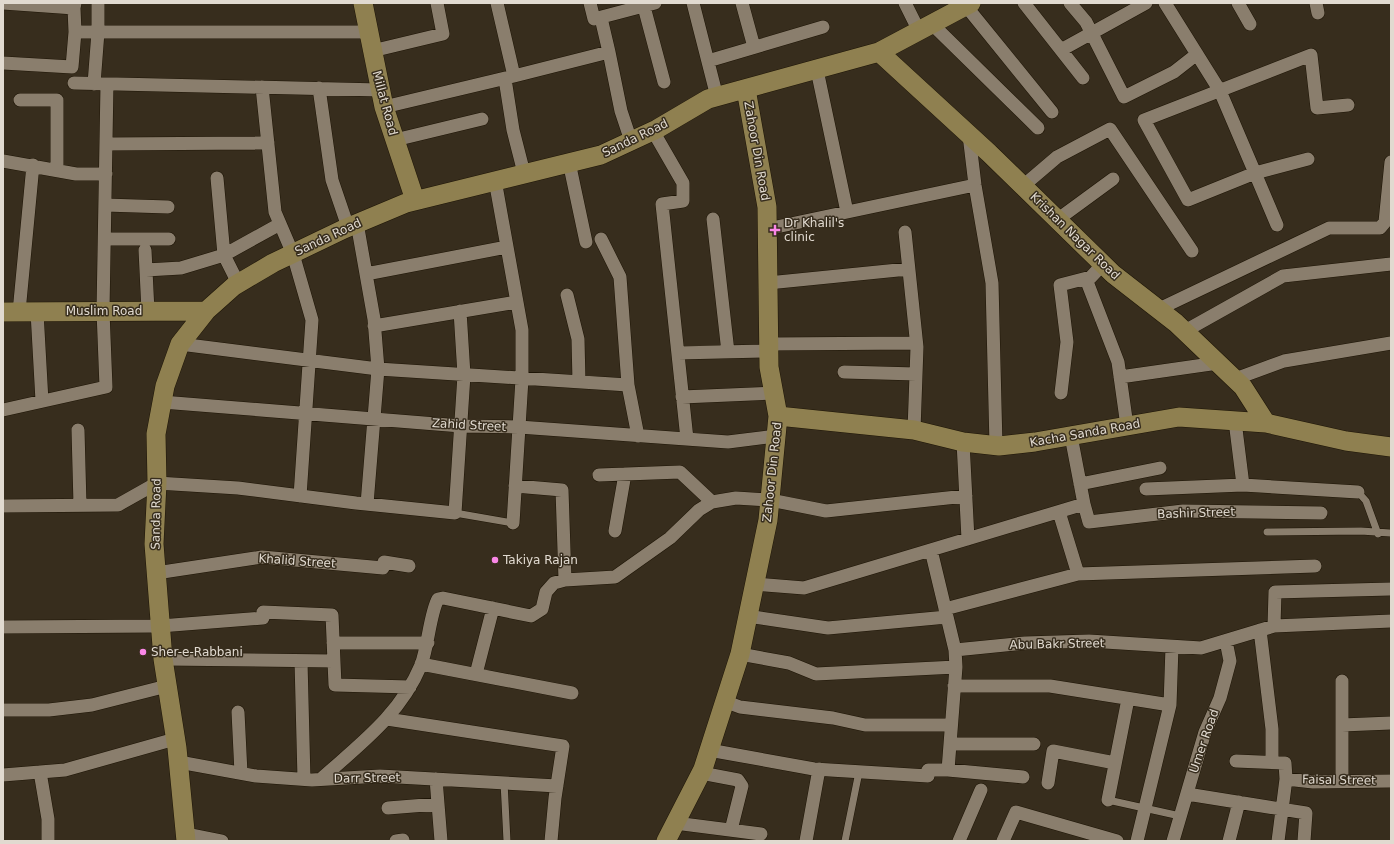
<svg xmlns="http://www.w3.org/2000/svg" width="1394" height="844" font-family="'DejaVu Sans',sans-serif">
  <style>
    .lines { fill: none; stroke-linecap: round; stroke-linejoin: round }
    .lane-casing { stroke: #1e1506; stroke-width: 8 }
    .street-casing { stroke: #1e1506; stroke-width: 14 }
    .secondary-casing { stroke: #1e1506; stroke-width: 20 }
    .lane { stroke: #8a7e6d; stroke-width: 7 }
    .street { stroke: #8a7e6d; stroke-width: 13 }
    .secondary { stroke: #8f8050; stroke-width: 19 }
    .poi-dot { fill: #fa87e7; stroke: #372d1d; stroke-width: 1.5 }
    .labels { text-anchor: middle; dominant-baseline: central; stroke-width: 3; stroke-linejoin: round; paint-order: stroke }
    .street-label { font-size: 12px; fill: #e1dad0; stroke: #372d1d }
    .poi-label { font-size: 12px; fill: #e1dad0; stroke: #372d1d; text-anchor: start }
  </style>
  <rect width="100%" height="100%" fill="#372d1d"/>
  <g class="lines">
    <defs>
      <path id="lane" d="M1358,492L1366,501L1378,534
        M455,513L513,523
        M1267,532L1361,531L1390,533
        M504,782L507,841
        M1108,800L1180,816
        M845,841L859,772"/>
      <path id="street" d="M3,3L74,8L75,3
        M590,3L594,19L655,3
        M643,3L664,82
        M693,3L717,97
        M742,3L754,47
        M905,3L919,31
        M1024,3L1083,78
        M1070,3L1086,22L1124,97L1174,72L1197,54
        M1165,3L1220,91L1255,173L1308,159
        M1238,3L1250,24
        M1316,3L1318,13
        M966,6L1052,112
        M932,24L1038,128
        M75,32H367
        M1061,50L1146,3
        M372,51L443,34L437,3
        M609,52L621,111L631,141
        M708,61L823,27
        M3,63L72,67L75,32L74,8
        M817,70L847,212
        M514,76L609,52L601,18
        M505,79L513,130L524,173
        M74,83L380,90
        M94,84L98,32V3
        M262,87L275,212L293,254L312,320L300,496
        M319,88L332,180L348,227
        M20,100H57V170
        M384,107L514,76L497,3
        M653,131L683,183V201L662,204L687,439
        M969,135L975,185L992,283L996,446
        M395,140L482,119
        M106,144L268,143
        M3,161L76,174H106
        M569,162L586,242
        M217,178L224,255L238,283
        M495,180L522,330V379L513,523
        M1023,186L1057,157L1110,129L1192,251
        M105,205L168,207
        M713,219L728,352
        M1057,220L1113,179
        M357,223L374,319L378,369L367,504
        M1277,225L1255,173L1188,200L1144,120L1311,55L1317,108L1348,105
        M767,229L975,185
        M905,232L917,347L914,430
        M105,239H169
        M601,239L620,277L628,385
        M145,250L148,311
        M146,270L181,268L224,255L280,224
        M366,274L507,247
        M1086,279L1118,362L1127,426
        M768,283L908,269
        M567,295L578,339L579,382
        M1159,309L1329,228H1380L1385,222L1391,162
        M19,312L33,165
        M37,312L42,401
        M374,326L517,302
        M1185,331L1283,276L1391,264
        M180,344L378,369L628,385L638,436
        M768,344L916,343
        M678,353L769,351
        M844,372L916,374
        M1120,377L1218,363
        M1235,379L1284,361L1391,343
        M1061,393L1067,342L1060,285L1091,277L1103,264
        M682,397L774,393
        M162,402L461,426L519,427L728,442L776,436
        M3,410L106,387L103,311L107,84
        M78,430L80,505
        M963,442L968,539
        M599,475L680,472L712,502
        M1080,484L1160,468
        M1243,485L1358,492
        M515,486L562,490L565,580
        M1146,489L1243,485L1235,421
        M1084,504L1089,522L1183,511L1321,513
        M3,506L118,505L157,483L238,488L356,503L455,513L464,375L460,311
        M1059,512L1078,574
        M615,531L625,474
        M931,550L955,650
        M156,573L262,557L383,568L384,562L409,566
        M754,584L804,588L1084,504L1071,436
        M945,609L1078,574L1315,566
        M747,616L828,628L947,617
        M1274,626L1275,592L1391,589
        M3,627L160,626L263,618V612L332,615L335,685L410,687
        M1260,630L1272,729V762
        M333,643H428
        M740,654L789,663L816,674L956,667L955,650L1025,643L1089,641L1201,648L1274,626L1391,621
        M163,659L334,661
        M301,661L304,779
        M421,664L572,693
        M476,674L493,608
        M954,686H1050L1170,705
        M724,701L740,707L833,718L865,725H951
        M3,710H49L92,705L167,686
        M238,712L241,773
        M387,719L563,746L555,798L551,841
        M1342,725L1391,723
        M950,744H1034
        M709,750L814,769L928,776V770H948L1023,777
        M1236,761L1285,763L1286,779L1278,841
        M179,762L256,776L312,780L380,776L557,786
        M948,770L956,667
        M40,772L48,819V841
        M701,773L738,780L742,786L731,830
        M3,775L65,770L175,739
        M321,779C360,744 400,715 421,665C428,647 430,613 438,599L443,598L531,616L542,609L546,592L554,583L565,580L615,577L670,538L699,510L712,502L736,498L770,500L826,511L966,496
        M436,779L441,841
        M1286,779L1313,782L1391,781
        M1342,782V681
        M1048,783L1053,751L1115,763
        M1187,794L1306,813L1304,841
        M1108,800L1128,699
        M388,808L438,804
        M675,823L761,834
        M187,834L222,841
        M396,841L403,840
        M806,841L819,769
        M959,841L981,790
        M1003,841L1016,812L1117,841
        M1137,841L1170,705L1172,647
        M1173,841L1205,732L1220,698L1230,661L1226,641
        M1229,841L1239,802"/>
      <path id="secondary" d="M363,3L384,107L415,200
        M879,52L989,153L1113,274L1176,323L1243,387L1266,423
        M3,312L206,311
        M778,416L914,430L963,442L999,446L1035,442L1179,417L1266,423L1346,441L1391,447
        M186,841L177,748L163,659L154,544L157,483L156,434L165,386L180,344L206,311L234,286L273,263L344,229L406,203L601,155L657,129L708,99L879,52L971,3
        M666,841L703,769L740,654L768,520L778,416L769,367L767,207L746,89"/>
    </defs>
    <use href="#lane" class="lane-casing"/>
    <use href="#street" class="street-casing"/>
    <use href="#secondary" class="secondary-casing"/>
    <use href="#lane" class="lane"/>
    <use href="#street" class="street"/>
    <use href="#secondary" class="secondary"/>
  </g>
  <g class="poi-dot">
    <path d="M773 224h4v4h4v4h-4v4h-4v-4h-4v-4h4z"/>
    <circle cx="495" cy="560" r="4"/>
    <circle cx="143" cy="652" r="4"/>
  </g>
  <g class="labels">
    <g class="street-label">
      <text transform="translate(385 103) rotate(75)">Millat Road</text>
      <text transform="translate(635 138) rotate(-26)">Sanda Road</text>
      <text transform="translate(757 151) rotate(80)">Zahoor Din Road</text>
      <text transform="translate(1075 236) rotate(44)">Krishan Nagar Road</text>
      <text transform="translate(328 237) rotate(-25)">Sanda Road</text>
      <text x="104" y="311">Muslim Road</text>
      <text transform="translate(469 425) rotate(3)">Zahid Street</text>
      <text transform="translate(1085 433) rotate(-10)">Kacha Sanda Road</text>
      <text transform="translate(772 472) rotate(-84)">Zahoor Din Road</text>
      <text transform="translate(1196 513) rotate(-2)">Bashir Street</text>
      <text transform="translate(156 514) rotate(-89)">Sanda Road</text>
      <text transform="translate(297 561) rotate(4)">Khalid Street</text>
      <text transform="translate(1057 644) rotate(-1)">Abu Bakr Street</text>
      <text transform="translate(1204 741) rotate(-71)">Umer Road</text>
      <text transform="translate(367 778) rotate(-1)">Darr Street</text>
      <text transform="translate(1339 780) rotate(1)">Faisal Street</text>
    </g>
    <g class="poi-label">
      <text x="784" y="223">Dr Khalil's<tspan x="784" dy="14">clinic</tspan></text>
      <text x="503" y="560">Takiya Rajan</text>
      <text x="151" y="652">Sher-e-Rabbani</text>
    </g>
  </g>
  <rect width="1394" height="844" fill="none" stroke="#e1dad0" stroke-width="8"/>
</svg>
